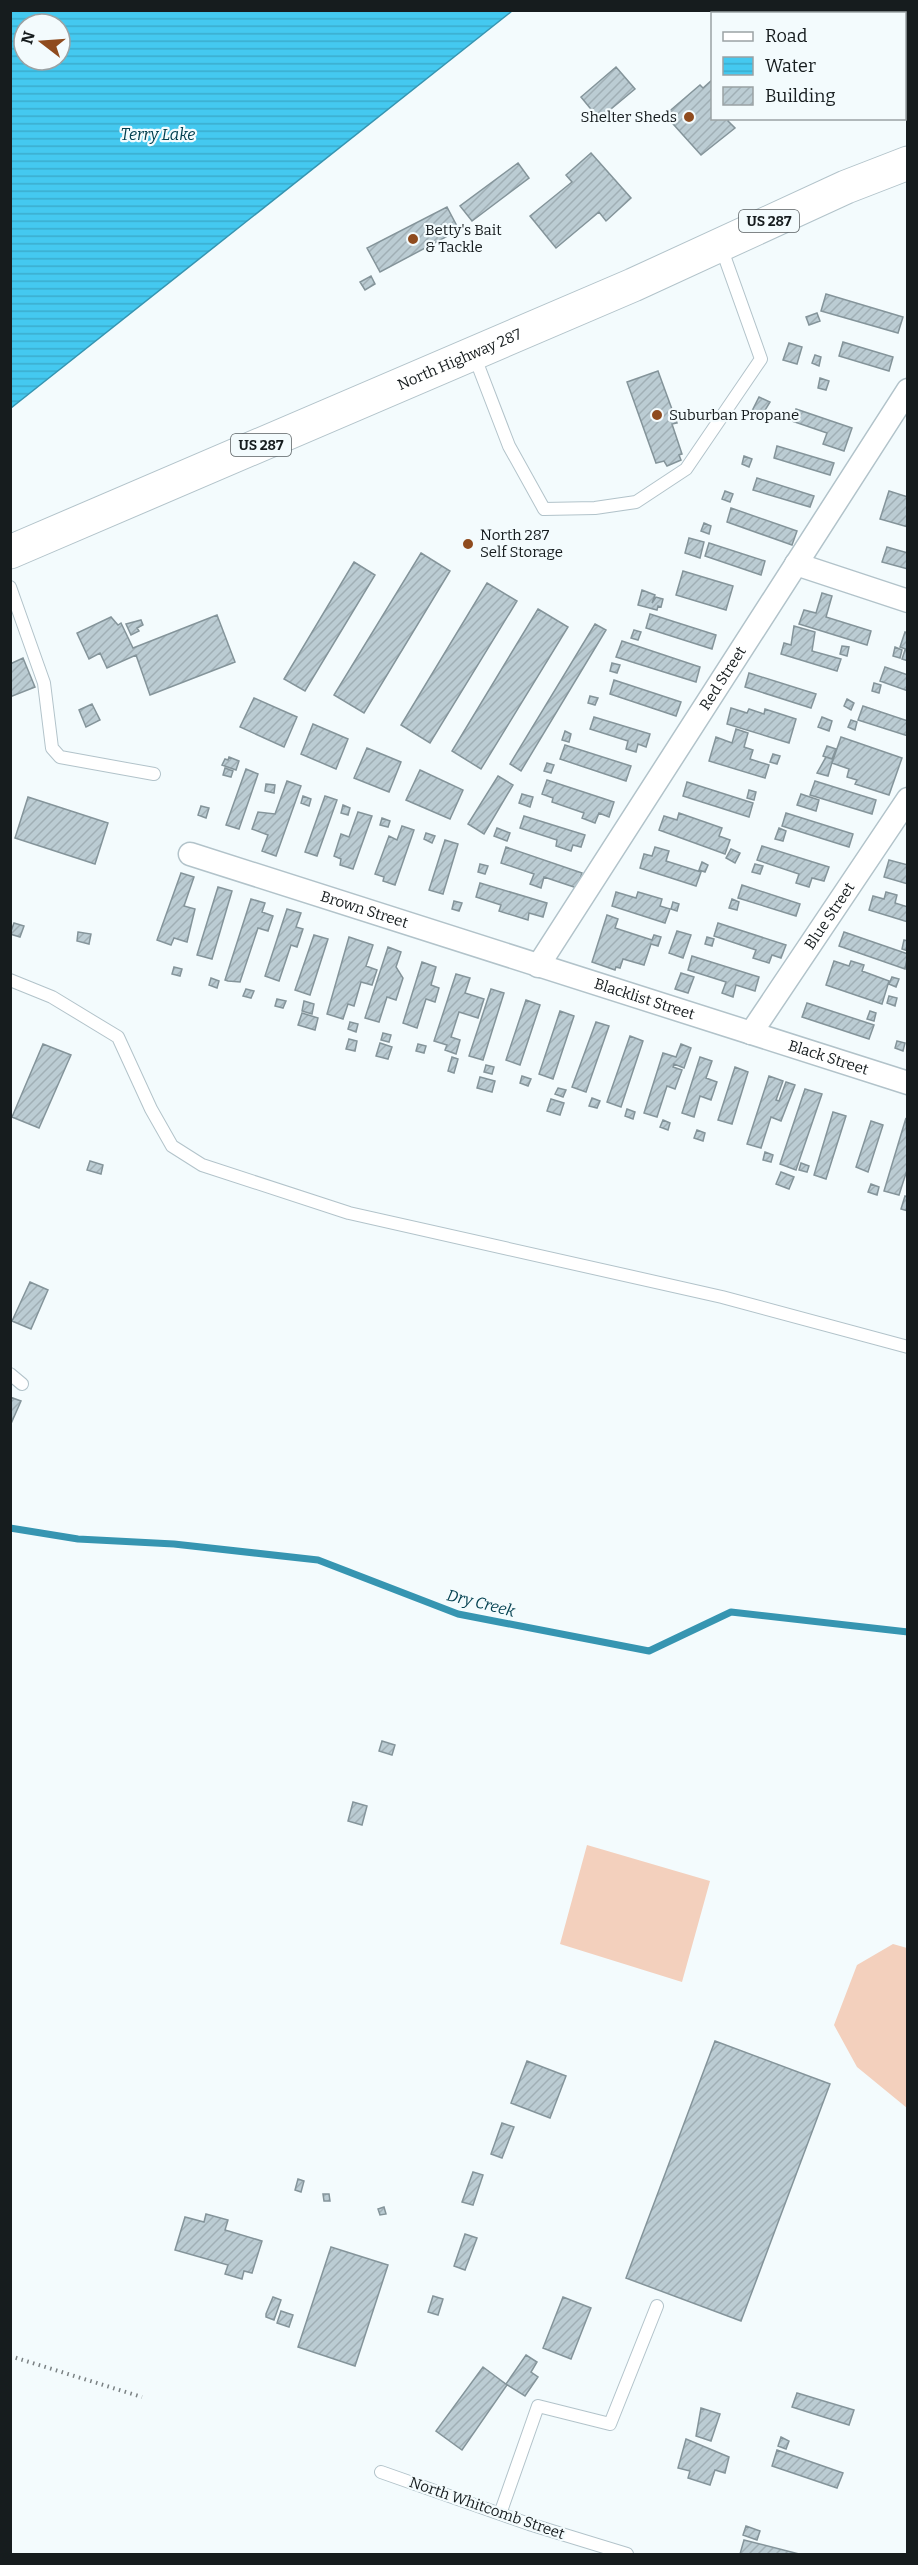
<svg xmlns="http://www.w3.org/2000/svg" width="918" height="2565" font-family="Bitter,serif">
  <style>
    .garden { fill: #f3d0bd }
    .water { fill: url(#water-rules); stroke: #3695b1; stroke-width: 1.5; fill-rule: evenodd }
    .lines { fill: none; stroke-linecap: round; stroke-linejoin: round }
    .stream { stroke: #3695b1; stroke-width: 7 }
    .building { fill: url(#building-hatch); stroke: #84949a; stroke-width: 1.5 }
    .service-casing { stroke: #b2c3ca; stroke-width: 14 }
    .minor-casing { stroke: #b2c3ca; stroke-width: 25 }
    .trunk-casing { stroke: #b2c3ca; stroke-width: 35 }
    .path { stroke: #7a8183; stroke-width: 4; stroke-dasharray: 1.5 4.5; stroke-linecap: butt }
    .service { stroke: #fff; stroke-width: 12 }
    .minor { stroke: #fff; stroke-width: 22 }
    .trunk { stroke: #fff; stroke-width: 33 }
    .poi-dot { fill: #8f4b1e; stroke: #f3fbfd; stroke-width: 2 }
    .labels { text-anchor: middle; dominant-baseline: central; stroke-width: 4.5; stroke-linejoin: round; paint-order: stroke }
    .shield { fill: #f3fbfd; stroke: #585f61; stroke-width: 1.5 }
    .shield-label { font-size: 14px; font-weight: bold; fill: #161c1e }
    .poi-label { font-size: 15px; fill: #161c1e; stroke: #f3fbfd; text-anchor: start }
    .street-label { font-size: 15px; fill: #161c1e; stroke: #f3fbfd }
    .water-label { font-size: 16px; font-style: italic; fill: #034050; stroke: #f3fbfd }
  </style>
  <defs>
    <pattern id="water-rules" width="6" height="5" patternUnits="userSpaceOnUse" patternTransform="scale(1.5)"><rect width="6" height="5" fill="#44c9f0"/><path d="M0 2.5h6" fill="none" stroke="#3baccd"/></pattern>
    <pattern id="building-hatch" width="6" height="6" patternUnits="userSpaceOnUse" patternTransform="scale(1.5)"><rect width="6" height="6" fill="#bbccd3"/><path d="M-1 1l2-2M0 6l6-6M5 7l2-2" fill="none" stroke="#a0afb5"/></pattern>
  </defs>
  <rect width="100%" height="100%" fill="#f3fbfd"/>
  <path class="garden" d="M587,1845L710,1881L682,1982L560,1944Z
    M893,1944L907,1948V2108L857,2067L834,2025L857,1965Z"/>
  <path class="water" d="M11,10H512V11L11,408ZM24,24H60V60H24Z"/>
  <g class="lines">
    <path class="stream" d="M10,1528L78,1539L174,1544L318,1560L458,1614L649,1651L731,1612L908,1632"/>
  </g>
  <path class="building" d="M722,10H739L741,14H719Z
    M813,10H826L822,14H810Z
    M616,67L635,89L599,119L581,97Z
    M712,80V118H729L728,121L735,128L701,155L665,115L700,85L703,88Z
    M591,153L631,198L606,221L599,212L556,248L530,216L572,182L566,175Z
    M518,163L529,178L472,221L460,206Z
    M447,207L459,230L380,272L367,248Z
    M371,276L375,284L365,290L360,282Z
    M826,294L903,317L898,333L821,311Z
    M817,313L820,321L809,325L806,317Z
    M843,342L893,357L889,371L839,356Z
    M789,343L802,347L797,364L783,360Z
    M815,355L821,357L819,366L812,363Z
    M658,371L677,423L672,424L682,454L679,455L681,460L667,466L664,461L656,463L627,382Z
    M820,378L829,381L826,390L818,388Z
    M759,397L770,402L759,420L750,415Z
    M796,409L852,428L844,451L823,444L827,433L792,421Z
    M777,446L834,463L830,475L774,458Z
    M744,456L752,459L749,467L742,464Z
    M757,478L814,496L810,507L753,490Z
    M725,491L733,494L730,502L722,499Z
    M889,491L908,497V527L880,519Z
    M731,508L797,531L792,545L727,522Z
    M704,523L711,526L709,534L701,531Z
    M689,538L704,542L700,558L685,553Z
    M709,543L765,561L761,575L705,556Z
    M887,547L908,553V569L882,562Z
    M421,553L450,571L364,713L334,695Z
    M354,562L375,575L305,691L284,679Z
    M683,571L733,586L726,610L676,595Z
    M487,583L517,601L430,743L401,725Z
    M642,590L655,595L652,603L656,597L663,599L661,607L658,606L657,610L638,605Z
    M822,593L832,596L826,617L871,631L867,645L799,624L804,610L816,613Z
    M538,609L568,627L481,769L452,751Z
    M650,614L716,635L712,649L646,628Z
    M217,615L235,662L150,695L136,655L107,668L100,653L89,659L77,633L111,617L118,625L121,623L133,648Z
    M141,620L143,625L137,628L139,631L131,635L126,624Z
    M595,624L606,630L521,771L510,764Z
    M794,626L815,632L812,651L841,659L837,671L781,654L784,643L791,645Z
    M634,630L641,632L638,640L631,638Z
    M905,632L908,633V650L900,647Z
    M622,641L700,667L696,682L616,657Z
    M842,646L849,647L847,656L840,654Z
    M895,647L902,650L900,658L893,656Z
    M905,650L908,651V661L902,659Z
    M23,658L35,687L10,697V664Z
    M612,663L620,665L617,673L610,671Z
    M885,667L908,675V691L880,681Z
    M749,673L816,694L811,708L745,687Z
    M614,680L681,702L676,716L610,694Z
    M874,683L881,685L879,693L872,691Z
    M590,696L598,698L595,705L588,703Z
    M254,698L297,717L284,747L240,727Z
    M847,699L854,703L851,710L844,706Z
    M92,704L100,720L86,727L79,710Z
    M863,706L908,721V736L858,720Z
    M731,708L747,713L749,709L764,714L765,709L796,719L789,743L727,724Z
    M594,717L650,734L646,747L638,744L636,752L626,749L628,741L590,729Z
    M822,717L832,721L829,731L818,727Z
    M851,720L857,722L855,730L848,727Z
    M313,724L348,739L336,769L301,754Z
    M736,729L748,733L744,747L753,750L750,759L769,765L765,778L709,761L716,737L732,743Z
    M565,731L571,734L569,742L562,740Z
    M841,737L902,758L889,795L855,784L857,780L847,777L849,769L832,763Z
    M565,745L631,766L626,781L560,759Z
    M827,746L836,749L832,759L823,756Z
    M367,748L401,762L389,792L354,778Z
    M773,754L780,756L777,764L770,762Z
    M229,757L239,761L236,770L222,765L225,759L228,760Z
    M826,757L833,759L828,776L817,773Z
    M547,763L554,765L551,773L544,771Z
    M225,768L233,771L231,777L223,775Z
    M246,769L258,774L239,829L226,825Z
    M420,770L463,790L450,819L406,800Z
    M498,776L513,785L484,834L468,824Z
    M547,780L614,802L609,817L599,813L595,823L582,818L584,813L552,802L553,798L542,794Z
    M287,781L301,786L276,856L262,851L268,835L252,829L258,812L275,814Z
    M815,781L876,800L872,814L810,795Z
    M687,782L753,803L749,817L683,796Z
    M266,784L275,785L274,793L265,791Z
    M749,790L756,792L754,800L747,798Z
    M522,794L533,797L530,807L519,803Z
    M801,794L819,800L816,811L797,805Z
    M303,796L311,799L309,806L301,803Z
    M325,796L337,800L317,856L305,852Z
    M28,797L108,823L95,864L15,838Z
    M343,805L350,808L348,815L341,813Z
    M201,806L209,808L206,818L198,815Z
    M358,812L372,816L353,869L340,865L341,859L334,856L341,834L349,837Z
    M679,813L722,828L719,836L730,840L725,854L659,830L664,816L677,820Z
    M786,813L853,834L849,847L782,826Z
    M524,816L585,835L581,847L573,845L571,851L556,846L557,840L520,828Z
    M382,818L390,821L388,827L380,825Z
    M402,826L414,830L395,885L383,881L384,877L375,874L389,836L397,840Z
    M497,828L510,833L507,841L494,836Z
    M779,828L786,831L783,841L775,839Z
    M426,833L435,836L432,843L424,839Z
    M445,840L458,844L443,894L429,890Z
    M762,846L829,867L824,881L812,878L809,887L796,883L799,874L757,860Z
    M506,847L582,873L577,888L544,877L541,888L530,884L534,874L501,863Z
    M655,847L669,851L666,861L701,872L696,886L640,868L644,854L652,856Z
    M731,849L740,853L735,863L726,858Z
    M889,860L908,865V884L884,877Z
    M702,862L708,865L705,872L699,870Z
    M480,864L488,866L485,874L478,872Z
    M755,864L763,866L760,874L752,872Z
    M181,873L194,877L184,906L195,909L187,942L174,938L171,945L157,940Z
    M480,883L547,903L543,917L529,913L528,920L499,911L501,905L476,897Z
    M742,885L800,904L796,916L738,898Z
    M218,887L232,891L212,959L197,955Z
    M616,892L636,898L638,892L662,899L660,906L670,909L665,923L612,906Z
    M886,892L897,895L895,903L908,907V922L869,910L873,896L884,899Z
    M251,899L265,903L262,912L273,916L268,931L258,928L240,982L228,981L225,980Z
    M732,899L739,902L737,910L729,908Z
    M454,901L462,903L459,911L452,909Z
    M673,902L679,904L677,911L671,909Z
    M287,909L301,913L296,927L303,929L297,947L291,945L279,981L265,976Z
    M607,915L618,919L615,928L652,940L654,935L661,937L658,946L651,944L644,965L623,959L620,968L616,967L615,970L592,962Z
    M14,923L24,926L20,937L10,934Z
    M718,923L786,945L781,958L772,955L769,963L753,958L756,950L714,936Z
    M677,931L691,935L683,958L669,953Z
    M78,932L91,934L89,944L77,941Z
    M844,932L908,954L905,969L839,946Z
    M314,935L328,939L310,995L295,990Z
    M349,937L373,945L366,966L377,970L372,985L361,982L354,1006L348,1004L343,1019L327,1014Z
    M707,937L714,939L712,946L705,944Z
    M904,940L908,941V951L902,949Z
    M388,947L401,952L396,967L403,978L396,1000L387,997L379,1022L365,1018Z
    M692,956L759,977L755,991L736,985L733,997L722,993L726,982L688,970Z
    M834,961L849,966L851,961L864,965L862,971L889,981L882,1004L826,985Z
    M422,962L436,967L431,985L439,988L435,1002L426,999L417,1028L403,1023Z
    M174,967L182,969L180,976L172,974Z
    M681,973L694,977L688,993L675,989Z
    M456,974L470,978L465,993L484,999L478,1018L459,1012L451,1037L460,1040L456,1054L445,1050L447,1045L434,1041Z
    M892,977L899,979L896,987L889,984Z
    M211,978L219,981L217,988L209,985Z
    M246,989L254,991L251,998L243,996Z
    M491,989L504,993L483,1060L469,1056Z
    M889,996L897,998L895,1006L887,1003Z
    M277,999L286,1001L283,1008L275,1006Z
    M526,1000L540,1005L520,1065L506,1060Z
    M304,1001L314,1004L312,1014L302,1011Z
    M807,1003L874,1025L869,1039L802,1017Z
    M560,1011L574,1016L553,1079L539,1074Z
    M870,1011L876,1013L874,1021L867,1019Z
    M302,1013L318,1018L315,1030L298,1025Z
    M350,1022L358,1024L356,1032L348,1029Z
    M596,1022L609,1026L586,1092L572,1087Z
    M383,1033L391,1035L389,1042L381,1040Z
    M630,1036L643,1041L621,1107L607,1102Z
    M349,1039L357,1041L355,1051L346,1049Z
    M897,1041L905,1043L903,1051L895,1048Z
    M380,1043L392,1047L388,1059L376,1056Z
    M43,1044L71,1055L39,1128L12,1117Z
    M418,1044L426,1046L424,1053L416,1051Z
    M681,1044L691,1048L684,1068L674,1064L673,1067L682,1070L675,1089L667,1086L657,1117L644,1113L663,1053L676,1057Z
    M452,1057L458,1059L454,1073L448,1071Z
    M700,1057L712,1061L706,1078L717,1082L711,1100L700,1096L694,1117L682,1113Z
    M486,1065L494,1067L492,1074L484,1072Z
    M735,1067L748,1072L732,1124L718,1120Z
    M522,1076L531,1079L528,1086L520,1083Z
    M769,1076L783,1081L776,1100L779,1101L786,1082L795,1085L781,1121L771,1117L761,1148L747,1144Z
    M480,1077L495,1081L492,1092L477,1088Z
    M558,1088L566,1090L563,1097L555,1094Z
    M805,1089L822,1094L796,1170L780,1164Z
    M592,1098L600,1101L597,1108L589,1106Z
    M551,1099L564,1103L560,1115L547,1111Z
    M627,1109L635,1112L633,1119L625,1116Z
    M833,1112L846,1116L826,1179L814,1175Z
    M906,1118L908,1167L899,1195L884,1191Z
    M663,1120L670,1123L668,1130L660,1127Z
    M871,1121L883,1125L868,1172L856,1167Z
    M697,1130L705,1133L703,1141L694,1138Z
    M765,1152L773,1155L771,1162L763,1160Z
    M90,1161L103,1165L101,1174L87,1170Z
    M801,1163L809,1166L807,1172L799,1170Z
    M781,1172L794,1177L789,1189L776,1184Z
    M871,1184L879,1187L877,1195L868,1192Z
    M905,1196L908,1197V1211L901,1209Z
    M30,1282L48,1290L31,1329L12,1321Z
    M10,1397L21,1401L10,1426Z
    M382,1741L395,1745L392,1755L379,1751Z
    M353,1802L367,1806L362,1825L348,1821Z
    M715,2041L830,2084L741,2321L626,2278Z
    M527,2061L566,2076L550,2118L511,2103Z
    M502,2123L514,2127L502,2158L491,2154Z
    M473,2172L483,2175L473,2205L462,2202Z
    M298,2179L304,2181L301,2192L295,2190Z
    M323,2194H329L330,2201H324Z
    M384,2207L386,2214L380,2215L378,2209Z
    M206,2214L228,2220L225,2230L262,2241L252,2273L244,2271L242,2279L225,2274L228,2265L175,2250L185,2217L204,2222Z
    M465,2234L477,2238L465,2270L454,2266Z
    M331,2247L388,2265L355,2366L298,2347Z
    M433,2296L443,2299L438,2315L428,2312Z
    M273,2297L281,2300L274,2320L266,2317V2314Z
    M563,2297L591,2308L571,2359L543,2348Z
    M281,2311L293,2315L289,2327L277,2323Z
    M526,2355L537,2362L531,2372L538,2377L525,2396L506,2384Z
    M483,2367L507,2385L462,2450L436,2431Z
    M797,2393L854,2410L849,2425L792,2407Z
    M701,2408L720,2414L711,2441L696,2436Z
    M781,2437L789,2441L786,2449L778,2446Z
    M686,2439L729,2457L725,2473L715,2470L710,2485L688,2478L690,2471L678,2468Z
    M777,2450L843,2473L837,2488L772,2466Z
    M746,2526L760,2531L757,2540L743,2535Z
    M744,2540L799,2554H740Z"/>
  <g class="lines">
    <defs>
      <path id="service" d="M474,355L509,446L544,509L595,508L636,502L686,469L761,359L721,247
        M10,587L44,683L52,748L60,757L154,774
        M10,980L52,997L118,1037L151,1109L172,1146L202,1165L349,1213L722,1297L908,1347
        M10,1374L22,1384
        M381,2472L529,2524L627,2554
        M500,2514L538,2406L610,2424L657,2306"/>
      <g id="minor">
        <path d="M796,564L908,601"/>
        <path id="s1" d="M190,854L908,1083"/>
        <path id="s2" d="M538,966L908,390"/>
        <path id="s3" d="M751,1033L908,799"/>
      </g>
      <g id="trunk">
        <path id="s4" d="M10,552L633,285L846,187L908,163"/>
      </g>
    </defs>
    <use href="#service" class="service-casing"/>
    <use href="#minor" class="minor-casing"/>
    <use href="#trunk" class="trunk-casing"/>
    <path class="path" d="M10,2356L142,2397"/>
    <use href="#service" class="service"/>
    <use href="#minor" class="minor"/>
    <use href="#trunk" class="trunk"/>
  </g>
  <g class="poi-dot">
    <circle cx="689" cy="117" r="6"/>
    <circle cx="413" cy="239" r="6"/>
    <circle cx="657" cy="415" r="6"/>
    <circle cx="468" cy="544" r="6"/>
  </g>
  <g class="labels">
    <g class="shield">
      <rect x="739" y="210" width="60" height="22" rx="4.5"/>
      <rect x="231" y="434" width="60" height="22" rx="4.5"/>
    </g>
    <g class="shield-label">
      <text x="769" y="221">US 287</text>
      <text x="261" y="445">US 287</text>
    </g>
    <g class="poi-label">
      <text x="677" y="117" text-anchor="end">Shelter Sheds</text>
      <text x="425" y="230">Betty's Bait<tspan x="425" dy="17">&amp; Tackle</tspan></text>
      <text x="669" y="415">Suburban Propane</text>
      <text x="480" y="535">North 287<tspan x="480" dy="17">Self Storage</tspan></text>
    </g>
    <g class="street-label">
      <text stroke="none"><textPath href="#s4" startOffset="489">North Highway 287</textPath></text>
      <text stroke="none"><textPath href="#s2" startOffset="342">Red Street</textPath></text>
      <text stroke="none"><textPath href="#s1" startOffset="183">Brown Street</textPath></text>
      <text stroke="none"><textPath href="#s3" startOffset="141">Blue Street</textPath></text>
      <text stroke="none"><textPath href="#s1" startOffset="477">Blacklist Street</textPath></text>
      <text stroke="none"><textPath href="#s1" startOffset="670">Black Street</textPath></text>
      <text transform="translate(487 2508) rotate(19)">North Whitcomb Street</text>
    </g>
    <g class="water-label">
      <text x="158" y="134">Terry Lake</text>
      <text transform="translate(481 1603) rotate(14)">Dry Creek</text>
    </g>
  </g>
  <rect width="918" height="2565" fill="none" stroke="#161c1e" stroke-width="24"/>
  <rect x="711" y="12" width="195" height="108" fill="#f3fbfd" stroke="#9ba2a4" stroke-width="1.5"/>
  <rect x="723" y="32" width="30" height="9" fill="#ffffff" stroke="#9ba2a4" stroke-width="1.5"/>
  <text x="765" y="42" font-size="18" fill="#161c1e">Road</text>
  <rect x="723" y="57" width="30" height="18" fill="url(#water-rules)" stroke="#9ba2a4" stroke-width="1.5"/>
  <text x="765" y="72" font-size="18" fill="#161c1e">Water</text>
  <rect x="723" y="87" width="30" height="18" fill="url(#building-hatch)" stroke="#9ba2a4" stroke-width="1.5"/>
  <text x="765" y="102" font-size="18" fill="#161c1e">Building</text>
  <g transform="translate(42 42) rotate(287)"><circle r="28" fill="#f3fbfd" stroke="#9ba2a4" stroke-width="1.5"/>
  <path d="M0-4.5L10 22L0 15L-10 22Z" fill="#8f4b1e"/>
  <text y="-9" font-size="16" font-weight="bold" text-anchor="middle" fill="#161c1e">N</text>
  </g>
</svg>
